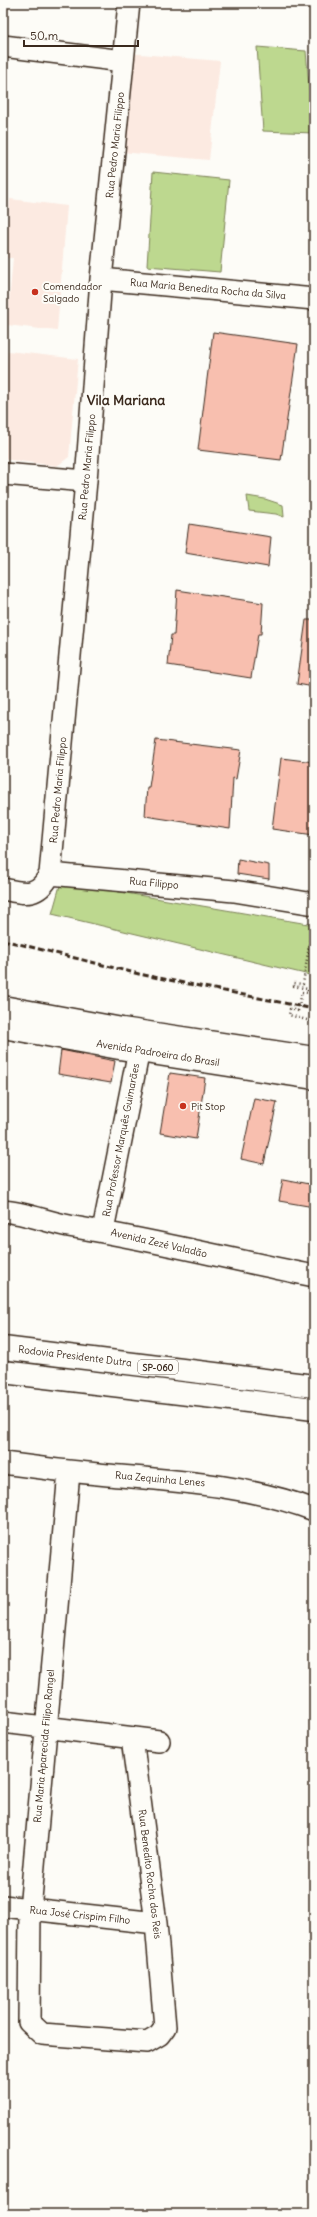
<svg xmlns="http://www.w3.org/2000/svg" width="317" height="2217" font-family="Delius,sans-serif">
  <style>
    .built { fill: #fceae1 }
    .green { fill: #bdd88f; stroke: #7c8156 }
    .building { fill: #f8bfaf; stroke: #3b2a1e }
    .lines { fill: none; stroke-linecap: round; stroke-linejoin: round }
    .minor-casing { stroke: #3b2a1e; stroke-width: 24 }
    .major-casing { stroke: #3b2a1e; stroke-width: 25 }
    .highway-casing { stroke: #3b2a1e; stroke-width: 25 }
    .path { stroke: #3b2a1e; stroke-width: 2.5; stroke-dasharray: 1 3; stroke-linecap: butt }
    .minor { stroke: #fdfcf7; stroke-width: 21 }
    .major { stroke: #fdfcf7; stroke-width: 22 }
    .highway { stroke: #fdfcf7; stroke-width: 22 }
    .rail { stroke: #3b2a1e; stroke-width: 3; stroke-dasharray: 6 3; stroke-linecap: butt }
    .path-bridge { stroke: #3b2a1e; stroke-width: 2.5; stroke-dasharray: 1 3; stroke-linecap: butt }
    .poi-dot { fill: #c8321e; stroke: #fdfcf7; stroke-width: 1.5 }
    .labels { text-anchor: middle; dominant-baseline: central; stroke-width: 4; stroke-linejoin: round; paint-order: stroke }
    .shield { fill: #fdfcf7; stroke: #75695f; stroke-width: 1 }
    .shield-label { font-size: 9px; font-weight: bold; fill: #3b2a1e }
    .street-label { font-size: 10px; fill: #3b2a1e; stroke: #fdfcf7 }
    .poi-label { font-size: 10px; fill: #3b2a1e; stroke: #fdfcf7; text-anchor: start }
    .district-label { font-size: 14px; font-weight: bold; fill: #3b2a1e; stroke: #fdfcf7 }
  </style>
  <rect width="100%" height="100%" fill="#fdfcf7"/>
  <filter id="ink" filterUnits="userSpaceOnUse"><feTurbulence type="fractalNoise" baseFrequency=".025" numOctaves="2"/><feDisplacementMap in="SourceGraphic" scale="8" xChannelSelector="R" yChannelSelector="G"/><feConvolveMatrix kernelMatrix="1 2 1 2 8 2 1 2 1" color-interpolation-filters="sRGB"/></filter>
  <g filter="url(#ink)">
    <path class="built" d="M129,53L220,61L209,160L121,152Z
      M10,199L67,206L57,331L7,325L13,258H5Z
      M8,351L78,359L69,457L57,466L3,459V422Z"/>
    <path class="green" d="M257,47L306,51L313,133L263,131Z
      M153,172L229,180L220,272L147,266Z
      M247,496L265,499L283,505L284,517L276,514L249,511Z
      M61,882L314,925V976L52,914Z"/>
    <path class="building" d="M213,332L298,344L281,460L198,450Z
      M189,524L271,537L268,567L185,553Z
      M177,590L263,603L261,634H258L251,678L168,665L171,635H174Z
      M306,620H314V687L297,684Z
      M156,740L241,750L236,779L233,778L230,829L145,816L147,787H149Z
      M281,758L314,762V835L272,829Z
      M238,859L269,865V879L237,874Z
      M61,1050L115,1061L111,1083L58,1074Z
      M170,1073L205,1078L196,1139L160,1133Z
      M254,1098L277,1102L264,1164L241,1159Z
      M283,1179L314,1185V1207L279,1201Z"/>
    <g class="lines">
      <defs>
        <path id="minor" d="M3,46L123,61
          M101,279L314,299
          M3,474L86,481
          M50,874L234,891L314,904
          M3,889C26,894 38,897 50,874L86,481L101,279L129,3
          M3,1211C27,1213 50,1223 74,1227C154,1240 234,1260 314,1276
          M103,1230L139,1050
          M3,1463C38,1468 73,1472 108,1475C178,1481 248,1485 314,1510
          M69,1472L30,1910L29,2022L42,2034L147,2042L159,2035L165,2027L156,1923L132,1738
          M3,1722L159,1741
          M3,1906L156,1923"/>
        <path id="major" d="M3,1007L122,1029L314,1058
          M3,1027L119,1048L314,1078"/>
        <path id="highway" d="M3,1348L314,1386
          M3,1372L314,1409"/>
      </defs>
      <use href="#minor" class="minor-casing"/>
      <use href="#major" class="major-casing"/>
      <use href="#highway" class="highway-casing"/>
      <path class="path" d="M302,992L308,993V989L294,986V983L303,984L313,921
        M298,1011L290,1009L289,1015L314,1022"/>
      <use href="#minor" class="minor"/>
      <use href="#major" class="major"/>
      <use href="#highway" class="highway"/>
      <path class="rail" d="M3,940L139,974L314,1009"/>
      <path class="path-bridge" d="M298,1011L302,992"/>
    </g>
  </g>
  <g class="poi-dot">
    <circle cx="35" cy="292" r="4"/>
    <circle cx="183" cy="1106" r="4"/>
  </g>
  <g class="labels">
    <rect class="shield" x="138" y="1360" width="40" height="14" rx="3"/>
    <g class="shield-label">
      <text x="158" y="1367">SP-060</text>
    </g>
    <g class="street-label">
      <text transform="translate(115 145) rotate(-84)">Rua Pedro Maria Filippo</text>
      <text transform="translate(208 289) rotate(5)">Rua Maria Benedita Rocha da Silva</text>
      <text transform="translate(87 467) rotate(-85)">Rua Pedro Maria Filippo</text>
      <text transform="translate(58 790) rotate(-85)">Rua Pedro Maria Filippo</text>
      <text transform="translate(154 883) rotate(5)">Rua Filippo</text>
      <text transform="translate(158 1053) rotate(9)">Avenida Padroeira do Brasil</text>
      <text transform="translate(121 1140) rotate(-79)">Rua Professor Marquês Guimarães</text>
      <text transform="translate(159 1243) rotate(13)">Avenida Zezé Valadão</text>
      <text transform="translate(75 1356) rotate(7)">Rodovia Presidente Dutra</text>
      <text transform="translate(160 1479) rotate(5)">Rua Zequinha Lenes</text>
      <text transform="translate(44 1746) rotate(-85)">Rua Maria Aparecida Filipo Rangel</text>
      <text transform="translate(150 1874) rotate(83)">Rua Benedito Rocha dos Reis</text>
      <text transform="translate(80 1915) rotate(6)">Rua José Crispim Filho</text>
    </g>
    <g class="poi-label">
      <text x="43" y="286">Comendador<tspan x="43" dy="12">Salgado</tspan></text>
      <text x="191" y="1106">Pit Stop</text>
    </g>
    <g class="district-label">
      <text x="126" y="400">Vila Mariana</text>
    </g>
  </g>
  <rect width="317" height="2217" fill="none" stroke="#fdfcf7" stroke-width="16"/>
  <rect x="8" y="8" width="301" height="2201" fill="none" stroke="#3b2a1e" stroke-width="1.5" filter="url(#ink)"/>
  <path d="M24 40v6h114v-6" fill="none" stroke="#3b2a1e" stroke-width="2"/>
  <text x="30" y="40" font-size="12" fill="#3b2a1e" stroke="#fdfcf7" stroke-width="3" paint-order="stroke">50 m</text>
</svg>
